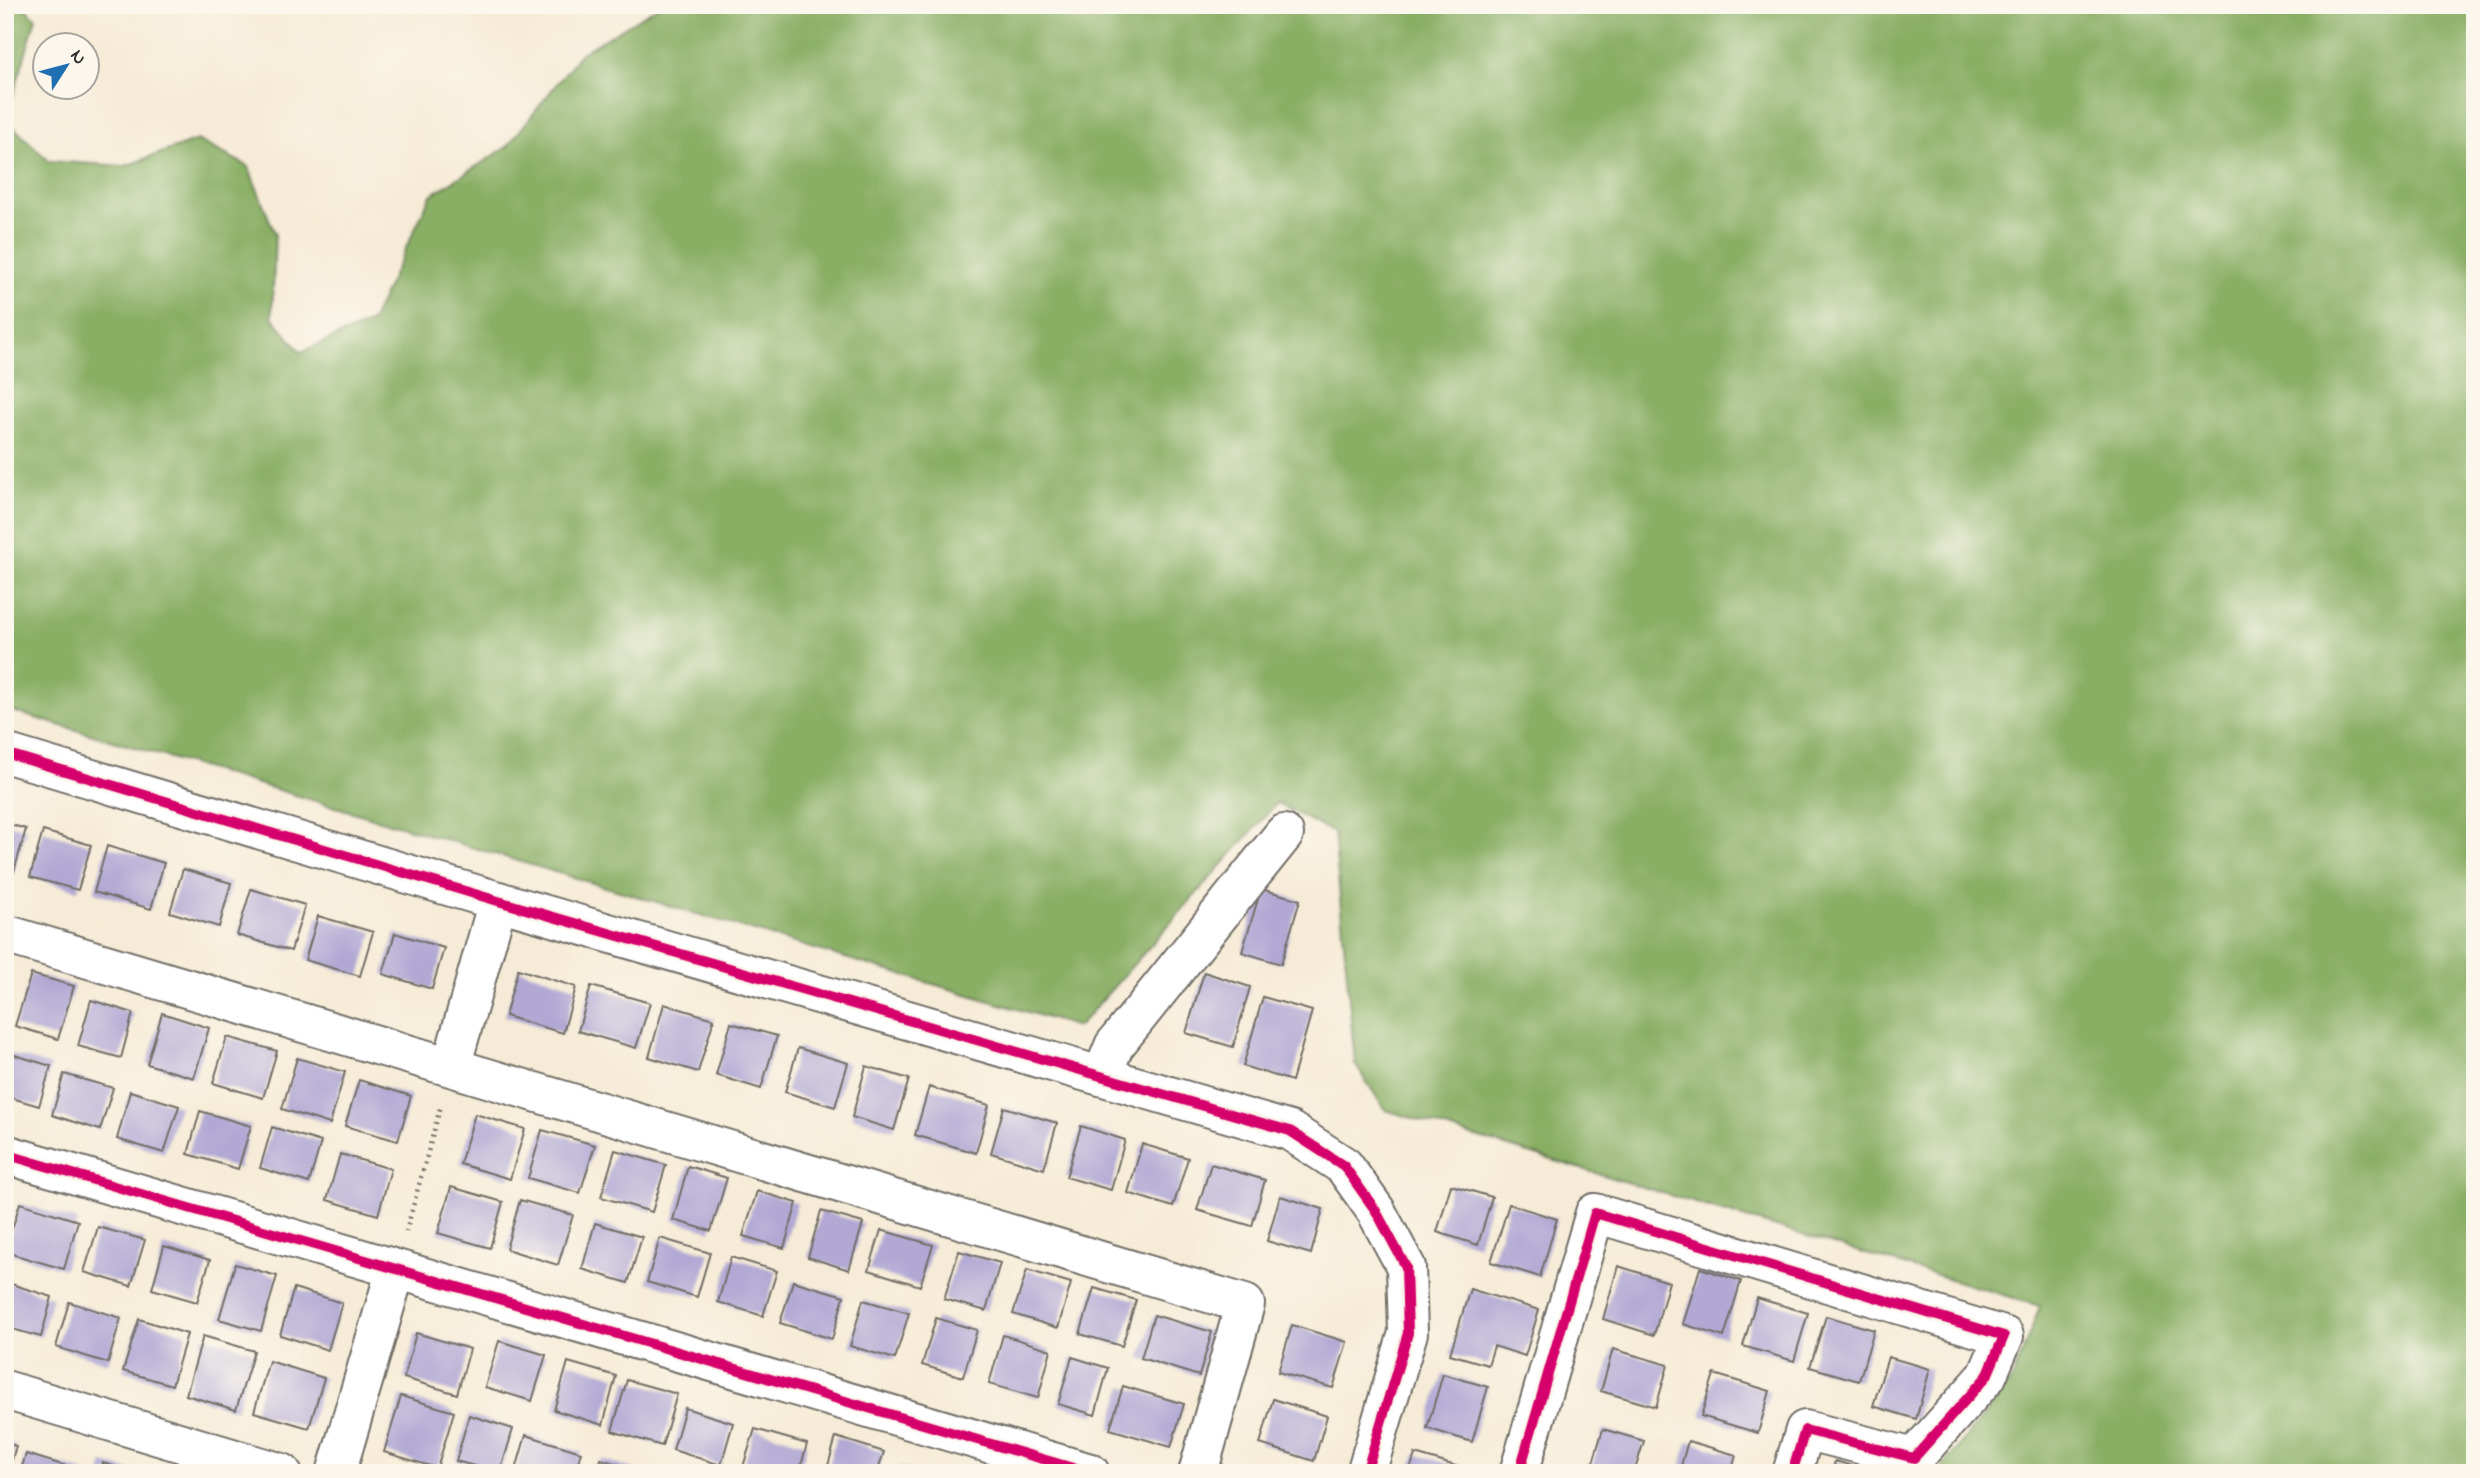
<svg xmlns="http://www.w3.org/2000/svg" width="2480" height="1478" font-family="'Indie Flower',sans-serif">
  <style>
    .forest { fill: #89af65; stroke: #5a6d48; stroke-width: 2 }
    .building { fill: #b1a8d4 }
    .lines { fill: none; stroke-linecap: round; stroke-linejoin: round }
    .street-casing { stroke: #726e67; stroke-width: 42 }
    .secondary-casing { stroke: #726e67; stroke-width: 42 }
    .path { stroke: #726e67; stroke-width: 4.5; stroke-dasharray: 2 5; stroke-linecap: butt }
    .street { stroke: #fff; stroke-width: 38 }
    .secondary { stroke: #fff; stroke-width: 38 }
    .cycleway-casing { stroke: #fbf7ec; stroke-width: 15 }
    .cycleway { stroke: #d6006c; stroke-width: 10 }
  </style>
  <rect width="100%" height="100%" fill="#fbf7ec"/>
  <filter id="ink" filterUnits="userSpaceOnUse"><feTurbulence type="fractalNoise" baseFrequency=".0143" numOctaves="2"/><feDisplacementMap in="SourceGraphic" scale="14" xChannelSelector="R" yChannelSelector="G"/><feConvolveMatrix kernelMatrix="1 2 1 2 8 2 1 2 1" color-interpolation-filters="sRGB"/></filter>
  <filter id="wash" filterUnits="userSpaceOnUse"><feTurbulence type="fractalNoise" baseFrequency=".00686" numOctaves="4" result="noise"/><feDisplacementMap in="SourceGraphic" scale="28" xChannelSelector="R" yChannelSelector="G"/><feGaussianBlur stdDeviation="1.57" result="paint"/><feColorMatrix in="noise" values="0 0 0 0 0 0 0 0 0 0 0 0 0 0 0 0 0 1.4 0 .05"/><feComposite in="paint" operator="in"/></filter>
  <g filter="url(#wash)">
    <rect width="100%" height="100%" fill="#f6ebd6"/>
    <path class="forest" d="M5,5H21L36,18L6,120L49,161L125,166L197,140L248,166L275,234L272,317L301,352L371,322L431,195L507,147L581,53L661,5H2475V1473H1938L2012,1379L2040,1306L1385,1110L1355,1064L1334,833L1277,803L1078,1027L5,709Z"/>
    <g id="blocks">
      <path class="building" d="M5,823L26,829L13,875L5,873Z
        M43,831L91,845L78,890L30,877Z
        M107,846L164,863L151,909L94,892Z
        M183,869L231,883L219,927L170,912Z
        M251,889L305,905L291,951L237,935Z
        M1261,889L1300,900L1281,964L1242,952Z
        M318,916L373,932L360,976L305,960Z
        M395,933L444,948L432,989L383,974Z
        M518,969L576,987L563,1033L505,1016Z
        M1204,972L1250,987L1233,1047L1186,1033Z
        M31,974L74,986L58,1039L15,1026Z
        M591,986L650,1003L636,1048L578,1031Z
        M1263,997L1312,1011L1292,1081L1243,1066Z
        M91,1000L133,1013L121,1058L78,1046Z
        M664,1004L714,1019L698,1072L649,1057Z
        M162,1013L209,1028L194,1078L147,1064Z
        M731,1023L777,1036L761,1089L716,1075Z
        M227,1037L277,1051L263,1098L213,1083Z
        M798,1048L848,1063L835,1107L785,1092Z
        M5,1052L51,1066L39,1106L5,1096Z
        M297,1058L345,1072L330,1124L282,1109Z
        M866,1066L909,1079L894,1130L852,1117Z
        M64,1074L113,1088L100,1130L52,1115Z
        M359,1080L411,1096L398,1141L345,1126Z
        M929,1087L989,1105L976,1153L915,1135Z
        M130,1091L179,1106L164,1153L117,1139Z
        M1004,1107L1057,1123L1044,1169L991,1153Z
        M200,1111L251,1126L238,1169L188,1154Z
        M475,1114L525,1129L510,1179L460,1164Z
        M1081,1126L1125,1140L1111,1190L1066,1177Z
        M272,1127L321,1142L309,1183L260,1168Z
        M542,1130L595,1145L580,1193L528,1178Z
        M1142,1144L1188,1158L1173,1207L1128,1193Z
        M615,1150L666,1165L652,1212L601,1197Z
        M340,1154L391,1169L378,1215L327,1200Z
        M1211,1164L1265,1180L1252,1226L1197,1210Z
        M688,1166L727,1178L711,1231L673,1220Z
        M1451,1185L1492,1197L1478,1245L1437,1232Z
        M451,1187L503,1202L490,1248L438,1233Z
        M757,1191L797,1203L784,1248L743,1236Z
        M1280,1196L1323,1209L1311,1254L1267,1241Z
        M520,1200L573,1215L558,1265L506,1249Z
        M20,1203L78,1221L64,1269L5,1252Z
        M1509,1204L1557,1219L1540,1277L1491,1262Z
        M821,1211L863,1223L849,1270L808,1257Z
        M595,1223L642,1237L628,1283L582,1269Z
        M98,1227L145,1240L131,1286L84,1272Z
        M881,1230L933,1245L920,1286L869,1270Z
        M660,1238L710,1253L697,1297L647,1282Z
        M164,1246L210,1260L197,1302L152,1289Z
        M959,1251L1000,1263L986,1311L944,1299Z
        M731,1257L777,1271L763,1316L718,1302Z
        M235,1264L277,1276L261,1331L219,1319Z
        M1618,1266L1669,1282L1654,1335L1603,1319Z
        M1700,1268L1741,1281L1724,1337L1683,1324Z
        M1027,1270L1071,1283L1058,1328L1013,1314Z
        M793,1281L844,1296L832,1339L780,1323Z
        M5,1282L52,1297L41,1337L5,1327Z
        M294,1288L342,1303L328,1350L280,1335Z
        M1094,1288L1136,1300L1122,1346L1080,1334Z
        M1470,1289L1539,1310L1525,1356L1494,1346L1488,1365L1450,1354Z
        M1757,1298L1808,1313L1794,1361L1743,1346Z
        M863,1300L909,1313L895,1359L850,1346Z
        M69,1302L121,1318L108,1363L56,1347Z
        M1154,1315L1212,1332L1199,1376L1141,1358Z
        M1826,1316L1874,1330L1859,1381L1810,1367Z
        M936,1318L977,1330L963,1377L922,1365Z
        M139,1319L187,1334L172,1385L123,1371Z
        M1292,1325L1347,1342L1333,1388L1278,1372Z
        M416,1333L470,1349L457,1394L404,1378Z
        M1003,1335L1051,1350L1038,1398L989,1384Z
        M203,1336L254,1351L236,1410L186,1395Z
        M499,1341L546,1355L532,1401L485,1387Z
        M1613,1349L1668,1365L1656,1407L1601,1391Z
        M1072,1357L1108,1368L1095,1415L1058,1404Z
        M1888,1357L1930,1369L1916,1419L1873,1406Z
        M269,1361L324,1378L309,1428L254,1412Z
        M568,1362L616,1376L603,1425L554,1410Z
        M1443,1374L1488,1387L1472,1442L1427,1428Z
        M1714,1374L1770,1391L1758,1433L1701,1416Z
        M627,1380L677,1394L662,1446L612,1431Z
        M1123,1386L1184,1404L1171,1447L1110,1429Z
        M401,1396L454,1412L437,1468L384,1452Z
        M1273,1399L1327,1416L1314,1461L1260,1444Z
        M685,1408L733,1423L721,1465L673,1450Z
        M469,1415L513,1429L500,1473L456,1461Z
        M755,1429L807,1444L799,1473H750L742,1470Z
        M1603,1429L1644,1441L1634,1473H1590Z
        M526,1435L581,1452L575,1473H515Z
        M836,1437L884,1452L877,1473H826Z
        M1688,1441L1736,1455L1731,1473H1679Z
        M5,1443L16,1446L8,1473H5Z
        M26,1454L86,1472L85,1473H20Z
        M1415,1454L1466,1469L1465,1473H1409Z
        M601,1459L643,1472V1473H597Z
        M1835,1461L1874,1472V1473H1832Z
        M103,1463L134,1472V1473H100Z
        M900,1467L917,1472V1473H898Z"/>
    </g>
  </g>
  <g filter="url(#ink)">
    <use href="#blocks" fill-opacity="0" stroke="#726e67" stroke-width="2"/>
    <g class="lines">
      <defs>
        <path id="street" d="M5,934L1245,1304L1198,1473
          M451,1067L498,901
          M1102,1076L1114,1046L1284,834
          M5,1154L1090,1473
          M5,1390L282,1473
          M336,1473L396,1269
          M1519,1473L1595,1213L2004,1336L1987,1376L1914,1458L1805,1430L1792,1473"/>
        <path id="secondary" d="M5,753L498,901L1290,1131L1344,1166L1376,1211L1406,1267L1408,1333L1366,1473"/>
      </defs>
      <use href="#street" class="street-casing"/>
      <use href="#secondary" class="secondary-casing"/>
      <path class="path" d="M406,1232L441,1105"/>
      <use href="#street" class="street"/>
      <use href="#secondary" class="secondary"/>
      <defs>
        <path id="cycleway" d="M5,753L498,901L1290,1131L1344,1166L1376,1211L1406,1267L1408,1333L1366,1473
          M5,1154L1090,1473
          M1519,1473L1595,1213L2004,1336L1987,1376L1914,1458L1805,1430L1792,1473"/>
      </defs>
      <use href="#cycleway" class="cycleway-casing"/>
      <use href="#cycleway" class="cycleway"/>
    </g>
  </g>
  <rect width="2480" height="1478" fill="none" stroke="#fbf7ec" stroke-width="28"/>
  <g transform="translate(66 66) rotate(54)"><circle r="33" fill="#fbf7ec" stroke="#a8a59f" stroke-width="2"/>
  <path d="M0-5L12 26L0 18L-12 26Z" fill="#1f6fb2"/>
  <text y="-10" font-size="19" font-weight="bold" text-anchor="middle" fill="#2b2b2b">N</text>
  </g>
</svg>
